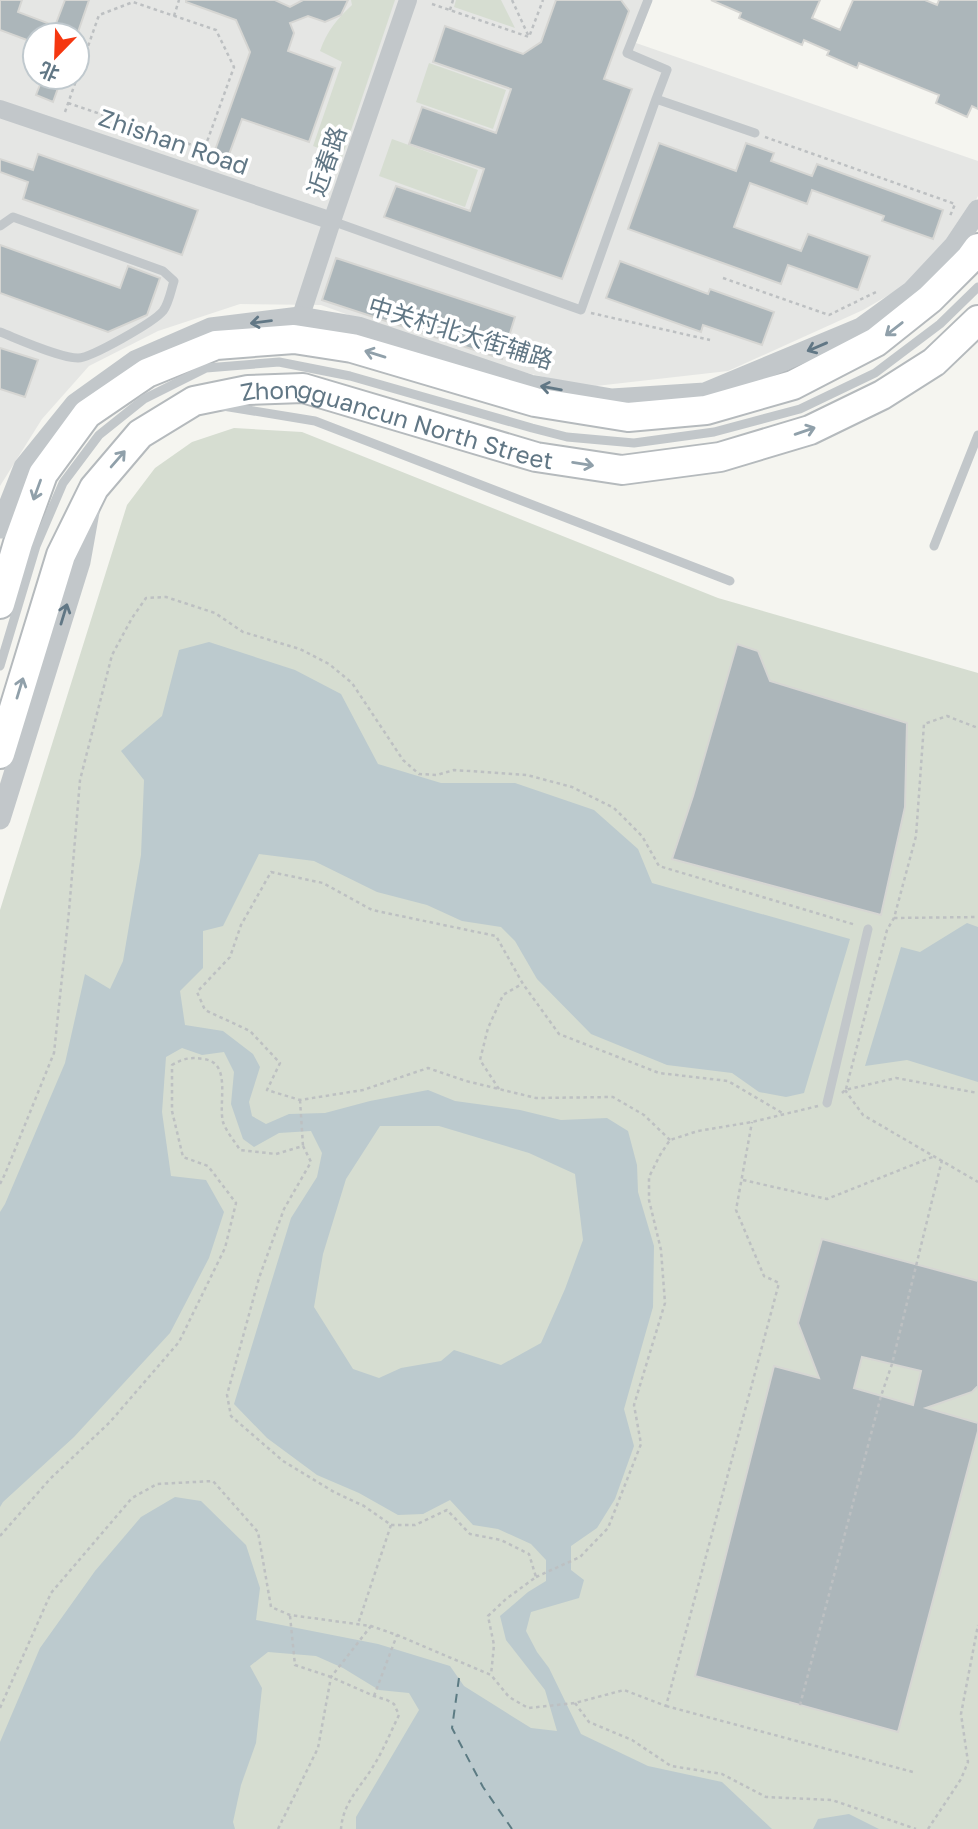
<svg xmlns="http://www.w3.org/2000/svg" width="978" height="1829" font-family="'Golos Text','Noto Sans SC',sans-serif">
  <style>
    .built { fill: #e5e6e4; fill-rule: evenodd }
    .green { fill: #d6ddd1 }
    .water { fill: #bccace; fill-rule: evenodd }
    .lines { fill: none; stroke-linecap: round; stroke-linejoin: round }
    .ferry { stroke: #5c7b83; stroke-width: 2; stroke-dasharray: 9 7; stroke-linecap: butt }
    .building { fill: #acb6ba; stroke: #d6d6d3; stroke-width: 2; fill-rule: evenodd }
    .primary-casing { stroke: #b5babd; stroke-width: 32 }
    .path { stroke: #bdc0c2; stroke-width: 2.5; stroke-dasharray: 3.5 3.5; stroke-linecap: butt }
    .service { stroke: #c2c7ca; stroke-width: 9 }
    .minor { stroke: #c2c7ca; stroke-width: 18 }
    .tertiary { stroke: #c2c7ca; stroke-width: 21 }
    .primary { stroke: #fff; stroke-width: 28 }
    .oneway { stroke: #617785 }
    .oneway2 { stroke: #90a0aa }
    .labels { text-anchor: middle; dominant-baseline: central; stroke-width: 7; stroke-linejoin: round; paint-order: stroke }
    .street-label { font-size: 24px; fill: #617785; stroke: #fff }
  </style>
  <rect width="100%" height="100%" fill="#f5f5f0"/>
  <path class="built" d="M0,0H652L636,43L978,161V196L958,234L908,284L863,310L728,371L587,387L476,361L321,305L240,304L158,331L89,366L42,419L0,486ZM35,35H77V77H35Z"/>
  <path class="green" d="M351,0H395L342,157L313,146L342,62L320,51C327,31 337,19 352,5Z
    M456,0H501L515,28L454,7Z
    M429,63L506,90L493,129L416,102Z
    M392,139L478,170L465,207L379,176Z
    M234,428L302,432L718,598L978,673V1829H0V910L127,505L155,468L192,442Z"/>
  <path class="water" d="M209,642L295,670L341,694L378,764L441,783H515L594,810L638,849L652,883L850,939L804,1093L786,1097L759,1092L732,1073L667,1065L591,1034L537,979L515,941L501,927L462,921L427,905L377,892L314,861L259,854L223,926L203,931V968L180,991L185,1025L223,1031L253,1054L260,1067L249,1102L252,1116L266,1124L289,1114L325,1113L370,1101L428,1090L455,1101L520,1110L561,1120L607,1118L628,1131L637,1165L638,1192L654,1246L653,1307L624,1409L634,1446L615,1499L597,1528L571,1546V1570L584,1580L579,1598L531,1612L526,1631L537,1652L549,1668L581,1734L648,1766L722,1782L772,1829H356V1817L419,1710L409,1693L379,1690L343,1668L316,1656L268,1652L250,1666L262,1688L256,1743L241,1785L233,1822L235,1829H0V1742L40,1648L95,1571L141,1517L175,1497L201,1501L246,1545L260,1588L256,1620L378,1644L450,1666L464,1686L507,1713L531,1728L557,1731L545,1690L506,1640L500,1616L528,1592L546,1581V1560L531,1544L498,1529L473,1525L450,1500L423,1514L398,1515L359,1493L317,1475L267,1438L234,1404L291,1218L317,1177L322,1153L311,1131L279,1133L254,1147L243,1139L231,1104L234,1072L224,1052L202,1055L182,1048L166,1057L162,1112L171,1176L206,1180L224,1212L209,1258L170,1333L74,1437L3,1502L0,1507V1212L5,1204L65,1063L85,974L110,989L123,961L141,855L144,780L121,751L162,716L179,650ZM380,1126H439L529,1153L575,1174L583,1240L565,1289L541,1343L501,1365L454,1350L441,1361L401,1368L379,1378L353,1369L314,1307L323,1254L346,1179Z
    M967,923L978,927V1082L907,1060L865,1066L901,947L920,952Z
    M849,1814L879,1829H813L818,1819Z"/>
  <g class="lines">
    <path class="ferry" d="M459,1678L452,1728L483,1787L512,1829"/>
  </g>
  <path class="building" d="M0,0H22L18,12L55,26L65,0H89L77,35H35V43L0,30Z
    M186,0H275L290,7L303,0H348L341,15L325,22L308,16L290,23L294,33L288,51L335,68L309,142L242,119L227,160L213,156L250,52L236,20L186,2Z
    M556,0H621L629,11L604,79L632,89L562,279L384,217L396,186L470,211L484,169L409,144L422,107L496,133L511,89L433,62L445,26L523,54L541,42Z
    M711,0H820L812,18L840,30L853,0H925L937,5L939,0H978V109L972,106L967,117L936,103L939,95L859,63L857,68L827,55L829,51L804,40L802,45L739,18L741,13Z
    M43,77H62L53,102L36,95Z
    M659,143L736,171L746,143L774,153L771,161L812,176L817,164L943,210L933,239L882,221L884,216L812,190L807,204L750,183L734,227L801,251L808,234L870,256L858,290L788,265L781,284L628,229Z
    M38,154L198,210L182,255L23,199L28,182L0,172V159L33,170Z
    M0,245L120,288L128,266L160,278L147,315L108,332L0,293Z
    M336,258L515,317L502,359L322,300Z
    M620,261L708,294L710,289L774,312L762,345L703,325L701,332L606,298Z
    M0,348L38,360L25,397L0,389Z
    M737,644L758,651L770,681L907,723L905,807L881,915L672,859L693,796Z
    M822,1239L978,1281V1386L972,1392L926,1408L978,1423V1431L898,1732L695,1676L774,1366L819,1378L798,1323ZM862,1357L921,1371L913,1405L854,1388Z"/>
  <g class="lines">
    <defs>
      <g id="primary">
        <path d="M0,604L18,543L43,474L87,414L147,373L216,345L294,339L352,348L535,402L628,417L706,410L793,385L876,342L930,299L970,259L978,248"/>
        <path id="s1" d="M0,754L61,555L94,488L140,434L194,401L248,390L303,388L536,457L622,470L720,457L810,430L882,395L934,362L978,320"/>
      </g>
    </defs>
    <use href="#primary" class="primary-casing"/>
    <path class="path" d="M512,0L529,37
      M432,4L529,37L543,0
      M450,10L453,0
      M174,16L179,0
      M68,103L204,149
      M65,112L99,15L133,2L216,30L234,67L200,161
      M765,137L955,204L950,216
      M723,278L829,315L878,291
      M591,313L710,340
      M894,918L978,917
      M499,1089L480,1060L488,1028L503,995L522,984
      M846,1089L887,930L894,918L916,836L924,724L947,716L978,728
      M845,1090L863,1115L978,1182
      M842,1093L845,1090L896,1078L978,1093
      M300,1100L303,1146
      M670,1140L644,1115L613,1097L536,1098L466,1081L428,1068L363,1090L300,1100L267,1090L280,1063L250,1031L205,1010L197,992L230,957L241,925L271,872L323,883L372,910L496,936L523,984L559,1034L659,1073L728,1081L784,1114
      M743,1180L827,1199L935,1156
      M0,1184L5,1174L54,1053L69,911L80,780L112,655L132,618L146,598L166,597L215,613L243,632L300,649L329,664L352,683L403,760L419,774L437,775L454,770L527,775L572,787L614,808L642,836L659,866L856,925
      M391,1525H415L447,1510L470,1534L501,1540L529,1554L536,1577L506,1599L488,1616L494,1645L491,1675
      M0,1536L50,1479L110,1422L179,1342L225,1248L236,1203L208,1166L183,1157L172,1111V1065C184,1058 191,1057 204,1059C232,1063 218,1102 223,1122C226,1131 235,1142 240,1150L276,1154L303,1146L311,1162L284,1209L259,1278L227,1395L231,1416L283,1461L334,1492L364,1506L391,1525L358,1624
      M536,1577L580,1557L608,1528L641,1444L634,1405L665,1303L661,1250L649,1200V1177L660,1155L670,1140L698,1131L752,1122L818,1106
      M290,1616L295,1665L331,1677L374,1696L387,1700L394,1704L399,1715C391,1731 384,1749 374,1765C361,1787 343,1802 341,1829
      M374,1696L397,1635
      M575,1703L589,1722L632,1740L671,1766L722,1774L766,1797L832,1800L916,1829
      M800,1705L881,1396L892,1364L942,1160
      M666,1706L913,1772
      M0,1708L51,1593L132,1498L157,1484L213,1481L258,1532L271,1607L290,1615L371,1626L397,1635L491,1675L509,1697L528,1708L575,1703L624,1690L666,1706L779,1283L764,1276L736,1210L752,1122
      M278,1829L318,1748L331,1677L371,1626
      M928,1829L961,1779L968,1762L961,1714L978,1625"/>
    <path class="service" d="M648,0L627,53L667,70L656,99
      M332,221L581,310L656,99L755,133
      M0,226L13,217L163,271L174,281C171,290 169,303 163,311C154,322 91,358 78,358C60,358 18,339 0,332
      M223,406L315,421L730,581
      M934,546L978,435
      M0,666L36,546L63,483L99,435L144,399L206,368L279,362L350,376L532,428L567,437L634,443L714,432L800,409L875,373L940,324L978,287
      M827,1103L868,929"/>
    <path class="minor" d="M0,109L332,221
      M297,328L332,221L408,0"/>
    <path class="tertiary" d="M0,528L24,467L75,404L135,361L211,328L300,317L358,327L530,385L612,399L705,393L861,328L912,291L954,246L978,210
      M0,819L80,562L89,512"/>
    <use href="#primary" class="primary"/>
  </g>
  <defs><path id="oneway-shaft" d="M-6 0H5M1.5-3L5.5 0L1.5 3" fill="none" stroke-width="1.6" stroke-linecap="round" stroke-linejoin="round" transform="scale(1.75)"/></defs>
  <g class="oneway">
    <use href="#oneway-shaft" transform="translate(261 322) rotate(173)"/>
    <use href="#oneway-shaft" transform="translate(817 347) rotate(157)"/>
    <use href="#oneway-shaft" transform="translate(551 388) rotate(-170)"/>
    <use href="#oneway-shaft" transform="translate(64 614) rotate(-73)"/>
  </g>
  <g class="oneway2">
    <use href="#oneway-shaft" transform="translate(894 329) rotate(142)"/>
    <use href="#oneway-shaft" transform="translate(375 354) rotate(-163)"/>
    <use href="#oneway-shaft" transform="translate(805 431) rotate(-19)"/>
    <use href="#oneway-shaft" transform="translate(118 459) rotate(-49)"/>
    <use href="#oneway-shaft" transform="translate(583 464) rotate(9)"/>
    <use href="#oneway-shaft" transform="translate(37 490) rotate(110)"/>
    <use href="#oneway-shaft" transform="translate(20 688) rotate(-73)"/>
  </g>
  <g class="labels">
    <g class="street-label">
      <text transform="translate(174 141) rotate(19)">Zhishan Road</text>
      <text transform="translate(326 161) rotate(-71)">近春路</text>
      <text transform="translate(461 332) rotate(17)">中关村北大街辅路</text>
      <text stroke="none"><textPath href="#s1" startOffset="626">Zhongguancun North Street</textPath></text>
    </g>
  </g>
  <g transform="translate(56 56) rotate(203)"><circle r="33" fill="#ffffff" stroke="#c0c9ce" stroke-width="2"/>
  <path d="M0-5L12 26L0 18L-12 26Z" fill="#f53710"/>
  <text y="-10" font-size="19" font-weight="bold" text-anchor="middle" fill="#617785">北</text>
  </g>
</svg>
